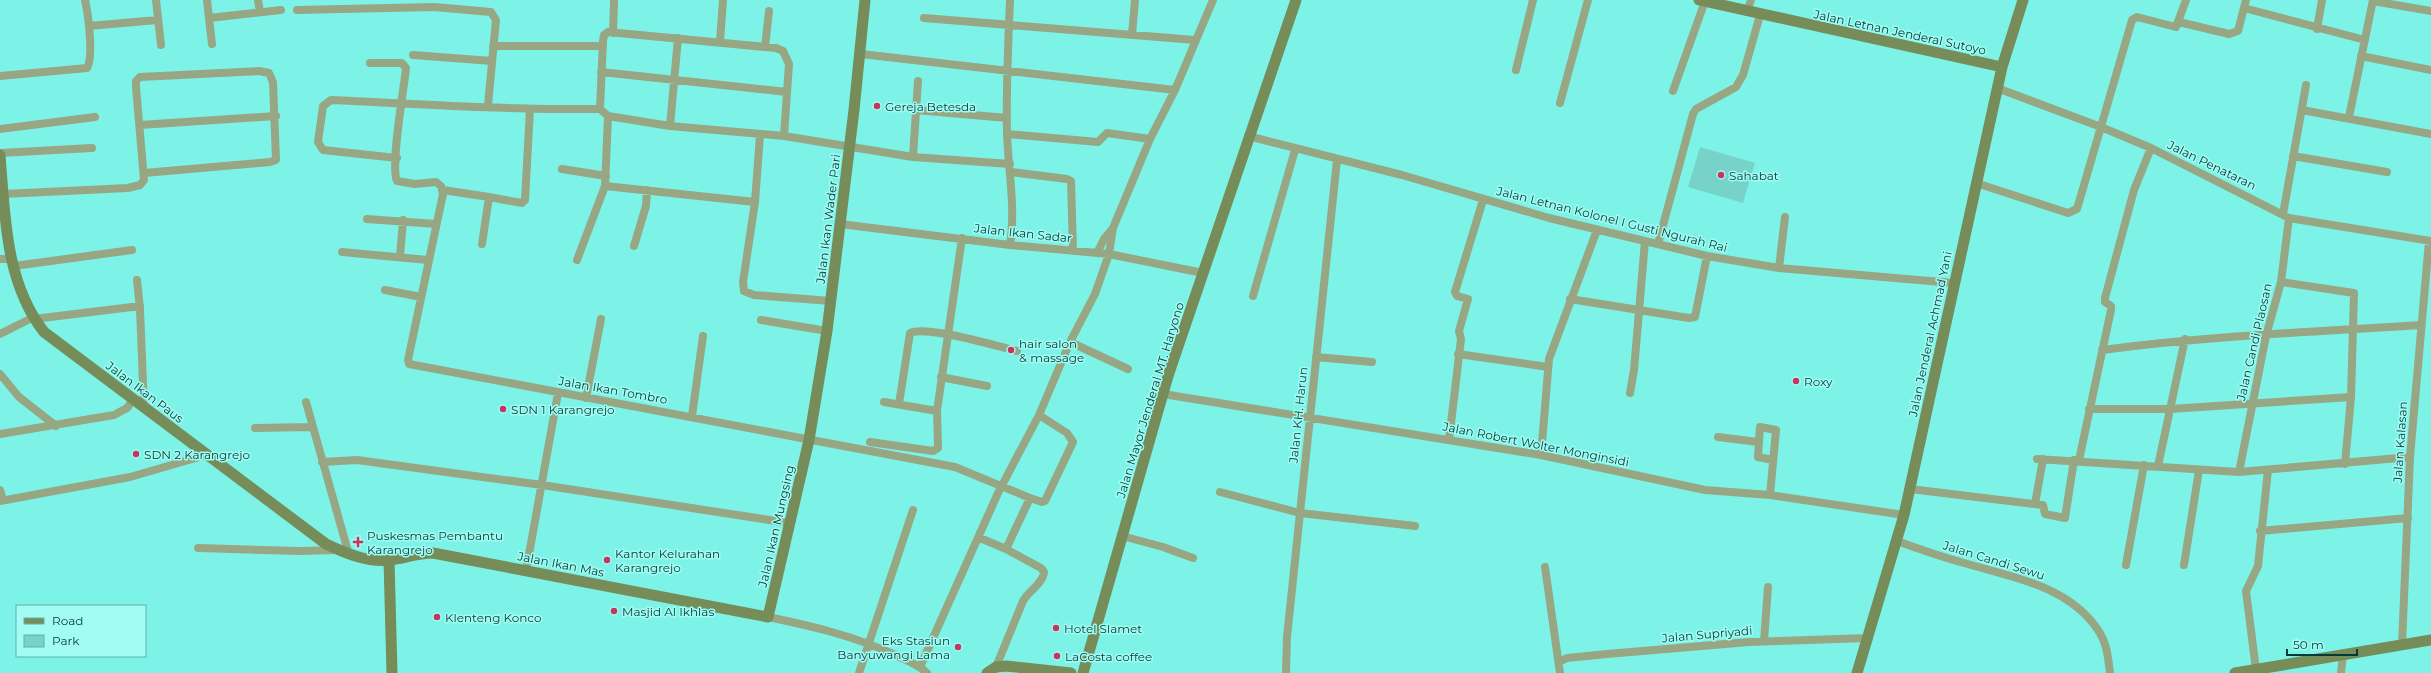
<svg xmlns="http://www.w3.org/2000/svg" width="2431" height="673" font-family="Montserrat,sans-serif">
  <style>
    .green { fill: #77d3ca }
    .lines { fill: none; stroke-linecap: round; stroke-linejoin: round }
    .street { stroke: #97a784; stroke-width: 8 }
    .secondary { stroke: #768d59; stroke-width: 11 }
    .poi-dot { fill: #c43660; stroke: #a3fcf3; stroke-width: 1.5 }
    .labels { text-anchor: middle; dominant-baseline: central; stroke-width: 3; stroke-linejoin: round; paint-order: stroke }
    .street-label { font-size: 12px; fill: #023b37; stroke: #a3fcf3 }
    .poi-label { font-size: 12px; fill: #023b37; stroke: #a3fcf3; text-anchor: start }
  </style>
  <rect width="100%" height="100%" fill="#7df3e8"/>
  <path class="green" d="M1700,147L1755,163L1743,203L1688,187Z"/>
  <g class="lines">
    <path class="street" d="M156,0L161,45
      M207,0L209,18L281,10
      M258,0L260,12
      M1010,0C1008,44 1006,88 1007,132C1008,170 1016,207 1010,245
      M2373,1L2431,11
      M2244,8L2365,40
      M297,10L434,7L491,12L496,20L488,105
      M1747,12L1751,0
      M209,18L212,44
      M924,18L1195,40
      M2179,22L2229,34L2238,31L2246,0
      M89,26L157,20
      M2317,29L2322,0
      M613,33L614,0
      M1132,35L1135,0
      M720,42L723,0
      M493,46H603
      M765,47L769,11
      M861,54L1175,90
      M413,55L492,61
      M2361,56L2431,70
      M370,63H402L406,68C404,89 390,166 397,181L415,184L436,182L441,186L443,194L408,360L409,364L955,467L1030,498L1006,549
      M1516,70L1533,0
      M601,72L787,92
      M0,76L87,68C94,57 88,13 85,0
      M1997,88L2101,127L2151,148L2289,218L2431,241
      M1673,91L1705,1
      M1560,103L1588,0
      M600,109L603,41L604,35L608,32L776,48L783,51L789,64L784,136
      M916,110L1007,118
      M2302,110L2431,134
      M2349,117L2373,0
      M140,125L276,116
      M670,126L678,38
      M0,129L95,117
      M1007,134L1098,142L1107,133L1150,139
      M760,135L755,202L743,282L744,291L754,295L831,301
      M1248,136L1402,175L1549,218L1707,256L1779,268L1953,283
      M0,153L92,148
      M2293,156L2387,172
      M913,157L918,81
      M397,158L323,150L318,142L323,106L331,100C421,104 510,110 600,109L608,116L670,126L784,136L913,157L1010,164
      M562,169L606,176
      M1011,172L1067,179L1071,181L1073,251
      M1976,183L2068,213L2077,209L2132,20L2137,17L2176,27L2186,0
      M605,186L755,202
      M443,190L489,197
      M4,194L128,188L140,185L144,180L136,87V81L140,77L259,71L269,73L273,82L276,160L270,162L144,173
      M2283,214L2306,85
      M367,219L436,224
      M840,224L1010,245L1109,254L1203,273
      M482,244L489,197L522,203L525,200L530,109
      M1658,244L1693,114L1696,109L1736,87L1743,75L1760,15
      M634,246L646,206L647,190
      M342,252L428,260
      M1097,253L1104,239L1113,228L1150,139L1175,90L1213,0
      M400,257L403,220
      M0,259H12
      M577,260L605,186L608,116
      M14,266L132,250
      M1779,268L1785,217
      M137,280L140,309L144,408
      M2281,282L2354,293L2351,397L2345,464
      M385,290L421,297
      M1253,296L1295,150
      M1570,299L1689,318L1695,317L1707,256
      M34,319L140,306
      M761,320L827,331
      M0,334L32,318
      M1070,342L1128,369
      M2102,350C2207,336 2314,332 2420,325
      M1458,354L1548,367
      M1316,357L1372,362
      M0,374L19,397L56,426
      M941,377L987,386
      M1630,393L1634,370L1645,241
      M1163,394L1541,455L1705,490L1770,495L1904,515
      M586,398L601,319
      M306,402L349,555
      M884,402L937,411
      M899,404L910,333C926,325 996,346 1017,351
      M2089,409H2170L2351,397
      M692,416L703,336
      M255,428L313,427
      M0,434L114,415L127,408L133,400
      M1718,437L1758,442
      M1449,440L1461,339L1459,331L1468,299L1457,296L1455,292L1483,200
      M870,442L933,451L938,448L937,411L962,238
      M1541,455L1549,359L1597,230
      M2037,459L2239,472L2410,457
      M2079,460L2111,310V306L2105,302V298L2134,190L2151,148
      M322,462L357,460L542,485L789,523
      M2158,466L2185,339
      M2239,472L2266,336L2281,282L2289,218
      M1910,489L2043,505L2045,514L2065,518L2074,460
      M0,490L3,500
      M1220,492L1300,513L1415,526
      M1770,495L1776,430L1760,427L1758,457L1773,460
      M1030,498L1042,502L1045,501L1073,442L1067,433L1039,415
      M0,501L130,477L206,455
      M2035,504L2043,459
      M2260,531L2408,518
      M1122,536L1163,547L1193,558
      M980,538L1006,549L1041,568L1044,572C1043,584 1028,591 1023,601L996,667
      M1897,541C1919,549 1942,557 1964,563C2011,577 2068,585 2098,630C2107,643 2108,657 2110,673
      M198,548L298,551L337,550
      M2126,565L2144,465
      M2184,565L2199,470
      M1545,567L1560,673
      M526,571L558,393
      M768,617C812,626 854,636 895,655C906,660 918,664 927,673
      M1764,641L1768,587
      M2402,645L2410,457L2429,241
      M1559,662L1567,658L1607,654L1749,642L1869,638
      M920,667L998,493L1039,415L1070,342L1095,294L1109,254L1113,228
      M2256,670L2246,591L2258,566L2268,470
      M859,673L913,510
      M1286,673L1287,637L1337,160
      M2341,673L2343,655"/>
    <path class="secondary" d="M1699,0L2002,67
      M0,155C5,215 5,282 44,332L326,544C345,553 368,563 390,560C405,558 418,553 433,553L768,617L809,440L827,331L854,110L865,0
      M389,560L392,673
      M987,673L996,667L1006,666L1071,673
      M1083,673L1168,376L1296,0
      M1857,673L1904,515L2002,67L2023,0
      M2235,673L2431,640"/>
  </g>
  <g class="poi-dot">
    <circle cx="877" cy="106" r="4"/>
    <circle cx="1721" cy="175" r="4"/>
    <circle cx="1011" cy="350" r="4"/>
    <circle cx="1796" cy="381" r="4"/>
    <circle cx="503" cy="409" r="4"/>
    <circle cx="136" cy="454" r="4"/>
    <path d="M356 536h4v4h4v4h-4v4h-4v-4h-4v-4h4z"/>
    <circle cx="607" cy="560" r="4"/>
    <circle cx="614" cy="611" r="4"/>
    <circle cx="437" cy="617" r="4"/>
    <circle cx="1056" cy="628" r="4"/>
    <circle cx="958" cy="647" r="4"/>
    <circle cx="1057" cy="656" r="4"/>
  </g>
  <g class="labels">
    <g class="street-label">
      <text transform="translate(1900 32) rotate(12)">Jalan Letnan Jenderal Sutoyo</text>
      <text transform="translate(2212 165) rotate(26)">Jalan Penataran</text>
      <text transform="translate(828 219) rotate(-83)">Jalan Ikan Wader Pari</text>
      <text transform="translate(1612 219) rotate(14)">Jalan Letnan Kolonel I Gusti Ngurah Rai</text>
      <text transform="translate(1023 233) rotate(6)">Jalan Ikan Sadar</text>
      <text transform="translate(1930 334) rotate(-78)">Jalan Jenderal Achmad Yani</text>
      <text transform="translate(2254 342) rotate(-77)">Jalan Candi Plaosan</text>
      <text transform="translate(613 390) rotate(10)">Jalan Ikan Tombro</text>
      <text transform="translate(145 392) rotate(37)">Jalan Ikan Paus</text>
      <text transform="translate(1150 400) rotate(-73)">Jalan Mayor Jenderal MT. Haryono</text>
      <text transform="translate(1298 415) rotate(-84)">Jalan KH. Harun</text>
      <text transform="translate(2400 442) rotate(-86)">Jalan Kalasan</text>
      <text transform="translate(1536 444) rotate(11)">Jalan Robert Wolter Monginsidi</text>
      <text transform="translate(776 526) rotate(-77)">Jalan Ikan Mungsing</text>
      <text transform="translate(1994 560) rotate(17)">Jalan Candi Sewu</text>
      <text transform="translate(561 564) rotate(11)">Jalan Ikan Mas</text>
      <text transform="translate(1707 634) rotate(-5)">Jalan Supriyadi</text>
    </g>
    <g class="poi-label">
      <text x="885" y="106">Gereja Betesda</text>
      <text x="1729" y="175">Sahabat</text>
      <text x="1019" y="343">hair salon<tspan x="1019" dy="14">&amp; massage</tspan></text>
      <text x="1804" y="381">Roxy</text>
      <text x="511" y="409">SDN 1 Karangrejo</text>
      <text x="144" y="454">SDN 2 Karangrejo</text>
      <text x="367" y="535">Puskesmas Pembantu<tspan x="367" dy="14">Karangrejo</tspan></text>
      <text x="615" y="553">Kantor Kelurahan<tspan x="615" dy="14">Karangrejo</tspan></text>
      <text x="622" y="611">Masjid Al Ikhlas</text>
      <text x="445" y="617">Klenteng Konco</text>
      <text x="1064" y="628">Hotel Slamet</text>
      <text x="950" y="640" text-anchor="end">Eks Stasiun<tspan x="950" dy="14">Banyuwangi Lama</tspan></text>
      <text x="1065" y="656">LaCosta coffee</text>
    </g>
  </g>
  <rect x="16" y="605" width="130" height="52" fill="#a3fcf3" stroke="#63afa8"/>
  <rect x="24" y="618" width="20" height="6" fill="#768d59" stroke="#63afa8"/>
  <text x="52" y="625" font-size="12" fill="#023b37">Road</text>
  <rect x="24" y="635" width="20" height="12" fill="#77d3ca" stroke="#63afa8"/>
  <text x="52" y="645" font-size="12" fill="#023b37">Park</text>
  <path d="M2287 649v6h70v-6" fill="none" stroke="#023b37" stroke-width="2"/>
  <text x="2293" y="649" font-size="12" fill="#023b37" stroke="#a3fcf3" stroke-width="3" paint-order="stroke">50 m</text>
</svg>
